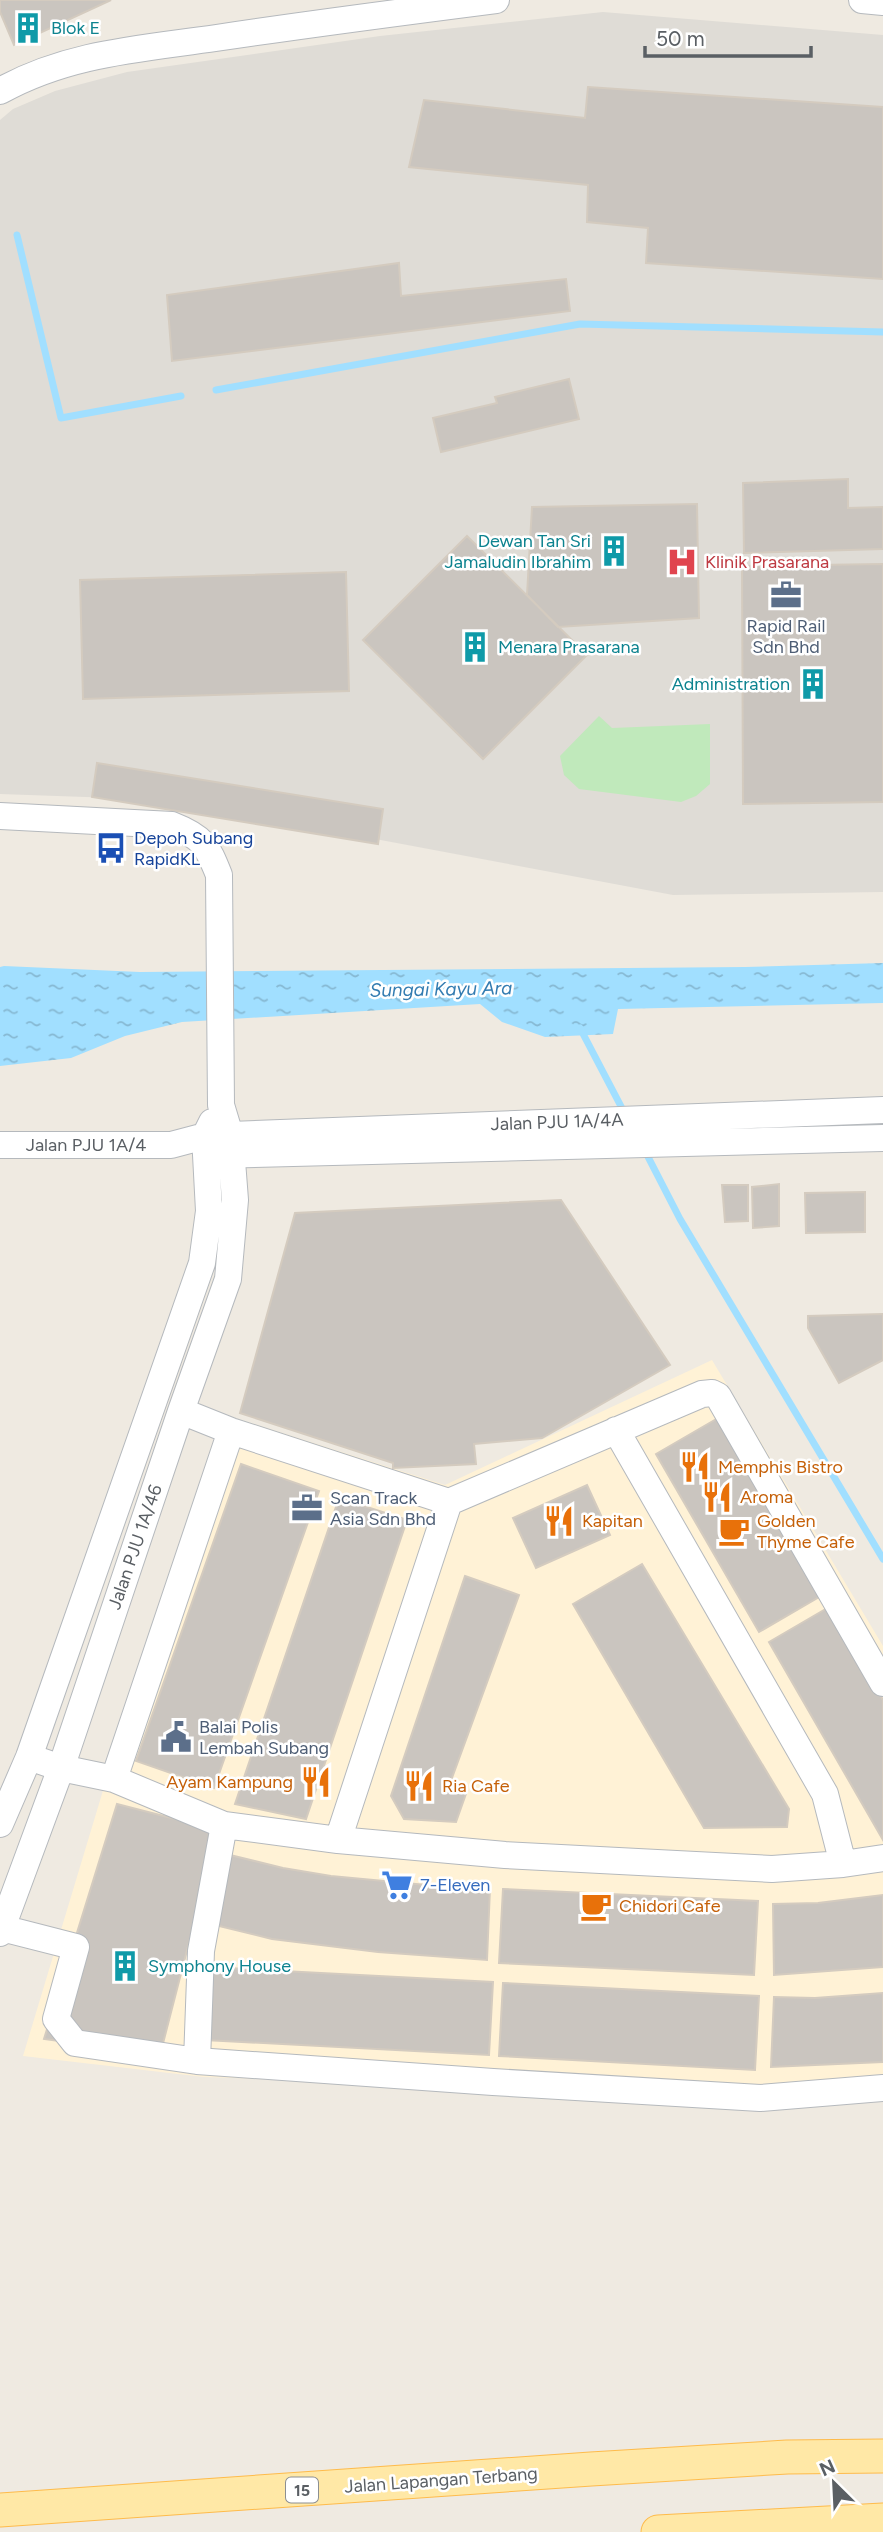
<svg xmlns="http://www.w3.org/2000/svg" width="883" height="2532" font-family="Figtree,sans-serif">
  <style>
    .commercial { fill: #fff2d6 }
    .industrial { fill: #dfdcd6 }
    .green { fill: #c0e9bb }
    .water { fill: url(#water-ripples) }
    .lines { fill: none; stroke-linecap: round; stroke-linejoin: round }
    .stream { stroke: #a1dfff; stroke-width: 7 }
    .building { fill: #cac5bf; stroke: #d4cbbf; stroke-width: 2 }
    .minor-casing { stroke: #b5b9bd; stroke-width: 28 }
    .major-casing { stroke: #febb4b; stroke-width: 35 }
    .minor { stroke: #fff; stroke-width: 26 }
    .major { stroke: #ffe8a6; stroke-width: 33 }
    .labels { text-anchor: middle; dominant-baseline: central; stroke-width: 5; stroke-linejoin: round; paint-order: stroke }
    .shield { fill: #fff; stroke: #8c8f92; stroke-width: 2 }
    .shield-label { font-size: 16px; font-weight: bold; fill: #5a5f64 }
    .culture-label { font-size: 18px; fill: #0d838f; stroke: #fff; text-anchor: start }
    .health-label { font-size: 18px; fill: #be3a42; stroke: #fff; text-anchor: start }
    .service-label { font-size: 18px; fill: #4e5e75; stroke: #fff; text-anchor: start }
    .transit-label { font-size: 18px; fill: #164399; stroke: #fff; text-anchor: start }
    .street-label { font-size: 18px; fill: #5a5f64; stroke: #fff }
    .food-label { font-size: 18px; fill: #c56008; stroke: #fff; text-anchor: start }
    .shop-label { font-size: 18px; fill: #366cbe; stroke: #fff; text-anchor: start }
    .water-label { font-size: 19px; font-style: italic; fill: #337cb1; stroke: #fff }
  </style>
  <defs>
    <pattern id="water-ripples" width="26" height="14" patternUnits="userSpaceOnUse" patternTransform="scale(1.75)"><rect width="26" height="14" fill="#a1dfff"/><path d="M2 4q2-2 4 0t4 0M15 11q2-2 4 0t4 0" fill="none" stroke="#86b8d2"/></pattern>
  </defs>
  <rect width="100%" height="100%" fill="#efeae1"/>
  <path class="commercial" d="M712,1360L883,1646V2101L204,2077L23,2056L111,1764L229,1416L445,1485Z"/>
  <path class="industrial" d="M603,12L883,35V892L673,895L248,815L114,798L0,794V120L13,109L55,91L127,72L380,36Z"/>
  <path class="green" d="M599,716L612,728L710,724V784L696,796L681,802L579,789L564,775L560,756Z"/>
  <path class="water" d="M883,963V1003L618,1009L613,1034L545,1037L502,1022L480,1004L182,1022L125,1036L71,1058L0,1066V967L4,966L140,972L745,967Z"/>
  <g class="lines">
    <path class="stream" d="M17,235L61,418L181,396
      M216,390L580,324L883,332
      M580,1028L625,1114
      M644,1149L680,1219L883,1559"/>
  </g>
  <path class="building" d="M0,0H111L14,45L0,12Z
    M588,87L883,107V279L646,263L648,228L587,222L588,185L409,167L424,100L585,118Z
    M399,263L401,296L566,279L570,311L172,361L167,295Z
    M569,379L579,419L441,452L433,418L497,403L495,397Z
    M848,479V508L883,507V549L744,553L743,483Z
    M697,504L699,618L558,627L527,595L532,507Z
    M467,536L587,655L483,759L363,640Z
    M883,564V802L743,804L742,566Z
    M346,572L349,691L83,699L80,580Z
    M97,763L383,809L378,844L92,797Z
    M779,1184V1226L753,1228L752,1187Z
    M722,1185H748V1221L725,1222Z
    M865,1192V1232L806,1233L805,1193Z
    M561,1200L670,1365L542,1438L474,1444L476,1464L393,1468V1463L240,1413L295,1213Z
    M883,1314V1360L839,1383L808,1328V1316Z
    M718,1418L821,1596L759,1632L656,1454Z
    M241,1464L319,1491L214,1788L136,1761Z
    M587,1485L610,1535L536,1568L513,1518Z
    M339,1498L407,1520L306,1819L235,1804Z
    M642,1564L789,1809L787,1827L704,1828L573,1604Z
    M465,1576L519,1595L449,1786L467,1791L456,1822L404,1819L391,1796Z
    M829,1607L883,1700V1840L769,1642Z
    M117,1804L218,1830L160,2055L44,2039Z
    M226,1854L283,1868L331,1876L437,1886L490,1888L487,1960L378,1952L272,1939L215,1925Z
    M503,1889L758,1901L754,1975L499,1963Z
    M883,1895V1967L774,1975L773,1904L818,1903Z
    M209,1967L493,1982L489,2055L205,2040Z
    M503,1983L759,1996L755,2070L499,2056Z
    M883,1993V2062L771,2067L774,1997L815,1998Z"/>
  <g class="lines">
    <defs>
      <path id="minor" d="M862,0L883,2
        M0,91C68,53 140,49 216,38C309,24 402,12 496,0
        M0,816L172,825C203,837 207,845 219,875L221,1105L230,1135L235,1200L228,1279L181,1411L61,1768L0,1933
        M0,1145H171L205,1136L883,1110
        M213,1155L883,1138
        M181,1411L231,1431L449,1502L702,1394L712,1393L718,1396L883,1683
        M616,1430L825,1794L843,1864
        M29,1757L61,1768L114,1779L224,1825L338,1840L505,1855L772,1869L843,1864L883,1858
        M114,1779L231,1431
        M0,1824L29,1757L202,1263L209,1211L205,1136L212,1122
        M224,1825L201,1951L197,2061L493,2082L760,2098L883,2088
        M338,1840L449,1502
        M2,1928L76,1947L56,2019L75,2043L197,2061"/>
      <path id="major" d="M0,2510L591,2469L787,2457L883,2456
        M658,2532L883,2520"/>
    </defs>
    <use href="#minor" class="minor-casing"/>
    <use href="#major" class="major-casing"/>
    <use href="#minor" class="minor"/>
    <use href="#major" class="major"/>
  </g>
  <defs>
    <symbol id="building-bare" viewBox="-9 -9 18 18"><path d="M-4-6H4V6H1V3H-1V6H-4ZM-2.5-4.3h1.7v1.8h-1.7ZM.8-4.3h1.7v1.8H.8ZM-2.5-1h1.7V.8h-1.7ZM.8-1h1.7V.8H.8Z" fill="#0f9aa8" stroke="#fff" stroke-width="2.5" paint-order="stroke"/></symbol>
    <symbol id="hospital-bare" viewBox="-9 -9 18 18"><path d="M-5-5h3v3.5h4V-5h3V5h-3V1.5h-4V5h-3Z" fill="#e0444e" stroke="#fff" stroke-width="2.5" paint-order="stroke"/></symbol>
    <symbol id="office-bare" viewBox="-9 -9 18 18"><path d="M-6-3h4V-5.5h4V-3h4V5H-6ZM-1-4.5V-3h2v-1.5ZM-6 0V1H6V0Z" fill="#5c6f8a" stroke="#fff" stroke-width="2.5" paint-order="stroke"/></symbol>
    <symbol id="bus-bare" viewBox="-9 -9 18 18"><path d="M-5-6H5V4H4V6H2V4H-2V6H-4V4H-5ZM-3.5-4V0h7V-4ZM-3.5 1.2v1.5H-2V1.2ZM2 1.2v1.5H3.5V1.2Z" fill="#1a4fb4" stroke="#fff" stroke-width="2.5" paint-order="stroke"/></symbol>
    <symbol id="restaurant-bare" viewBox="-9 -9 18 18"><path d="M-5-6h1v4h1v-4h1v4h1v-4h1v5L-1.5 .5V6h-2V.5L-5-1ZM5-6V6H3V1.5H1.5Q1.5-4 5-6Z" fill="#e8710a" stroke="#fff" stroke-width="2.5" paint-order="stroke"/></symbol>
    <symbol id="cafe-bare" viewBox="-9 -9 18 18"><path d="M-5.5-4.5H6V0H3Q3 3.5 0 3.5H-2.5Q-5.5 3.5-5.5 0ZM3-3.2v2h1.7v-2ZM-6 4.5H4V6H-6Z" fill="#e8710a" stroke="#fff" stroke-width="2.5" paint-order="stroke"/></symbol>
    <symbol id="civic-bare" viewBox="-9 -9 18 18"><path d="M-.6-6.5H3V-4.5H.6V-3L4-1V1h2V6H-6V1h2V-1L-.6-3ZM-1.2 2.5V6h2.4V2.5Z" fill="#5c6f8a" stroke="#fff" stroke-width="2.5" paint-order="stroke"/></symbol>
    <symbol id="supermarket-bare" viewBox="-9 -9 18 18"><path d="M-6-5.5h2.5l.6 2H6L4.5 2H-2.5L-4.4-4H-6ZM-1.5 3.2a1.3 1.3 0 1 0 .1 0ZM3 3.2a1.3 1.3 0 1 0 .1 0Z" fill="#3f7fe0" stroke="#fff" stroke-width="2.5" paint-order="stroke"/></symbol>
  </defs>
  <g fill-rule="evenodd">
    <use href="#building-bare" x="6" y="6" width="44" height="44"/>
    <use href="#building-bare" x="592" y="529" width="44" height="44"/>
    <use href="#hospital-bare" x="660" y="540" width="44" height="44"/>
    <use href="#office-bare" x="764" y="573" width="44" height="44"/>
    <use href="#building-bare" x="453" y="625" width="44" height="44"/>
    <use href="#building-bare" x="791" y="662" width="44" height="44"/>
    <use href="#bus-bare" x="89" y="826" width="44" height="44"/>
    <use href="#restaurant-bare" x="673" y="1445" width="44" height="44"/>
    <use href="#restaurant-bare" x="695" y="1475" width="44" height="44"/>
    <use href="#office-bare" x="285" y="1486" width="44" height="44"/>
    <use href="#restaurant-bare" x="537" y="1499" width="44" height="44"/>
    <use href="#cafe-bare" x="712" y="1509" width="44" height="44"/>
    <use href="#civic-bare" x="154" y="1715" width="44" height="44"/>
    <use href="#restaurant-bare" x="294" y="1760" width="44" height="44"/>
    <use href="#restaurant-bare" x="397" y="1764" width="44" height="44"/>
    <use href="#supermarket-bare" x="375" y="1863" width="44" height="44"/>
    <use href="#cafe-bare" x="574" y="1884" width="44" height="44"/>
    <use href="#building-bare" x="103" y="1944" width="44" height="44"/>
  </g>
  <g class="labels">
    <rect class="shield" x="286" y="2477.5" width="32" height="25" rx="5"/>
    <g class="shield-label">
      <text x="302" y="2490">15</text>
    </g>
    <g class="culture-label">
      <text x="51" y="28">Blok E</text>
      <text x="591" y="541" text-anchor="end">Dewan Tan Sri<tspan x="591" dy="21">Jamaludin Ibrahim</tspan></text>
      <text x="498" y="647">Menara Prasarana</text>
      <text x="790" y="684" text-anchor="end">Administration</text>
      <text x="148" y="1966">Symphony House</text>
    </g>
    <g class="health-label">
      <text x="705" y="562">Klinik Prasarana</text>
    </g>
    <g class="service-label">
      <text x="786" y="626" text-anchor="middle">Rapid Rail<tspan x="786" dy="21">Sdn Bhd</tspan></text>
      <text x="330" y="1498">Scan Track<tspan x="330" dy="21">Asia Sdn Bhd</tspan></text>
      <text x="199" y="1727">Balai Polis<tspan x="199" dy="21">Lembah Subang</tspan></text>
    </g>
    <g class="transit-label">
      <text x="134" y="838">Depoh Subang<tspan x="134" dy="21">RapidKL</tspan></text>
    </g>
    <g class="street-label">
      <text transform="translate(557 1122) rotate(-2)">Jalan PJU 1A/4A</text>
      <text x="86" y="1145">Jalan PJU 1A/4</text>
      <text transform="translate(135 1547) rotate(-71)">Jalan PJU 1A/46</text>
      <text transform="translate(441 2480) rotate(-4)">Jalan Lapangan Terbang</text>
    </g>
    <g class="food-label">
      <text x="718" y="1467">Memphis Bistro</text>
      <text x="740" y="1497">Aroma</text>
      <text x="582" y="1521">Kapitan</text>
      <text x="757" y="1521">Golden<tspan x="757" dy="21">Thyme Cafe</tspan></text>
      <text x="293" y="1782" text-anchor="end">Ayam Kampung</text>
      <text x="442" y="1786">Ria Cafe</text>
      <text x="619" y="1906">Chidori Cafe</text>
    </g>
    <g class="shop-label">
      <text x="420" y="1885">7-Eleven</text>
    </g>
    <g class="water-label">
      <text transform="translate(441 989) rotate(-1)">Sungai Kayu Ara</text>
    </g>
  </g>
  <g transform="translate(834 2483) rotate(336)" stroke="#ffffff" stroke-width="5" paint-order="stroke">
  <path d="M0-5L12 26L0 18L-12 26Z" fill="#5a5f64"/>
  <text y="-10" font-size="19" font-weight="bold" text-anchor="middle" fill="#5a5f64">N</text>
  </g>
  <path d="M645 46v10h166v-10" fill="none" stroke="#5a5f64" stroke-width="3.5"/>
  <text x="656" y="46" font-size="21" fill="#5a5f64" stroke="#ffffff" stroke-width="5" paint-order="stroke">50 m</text>
</svg>
